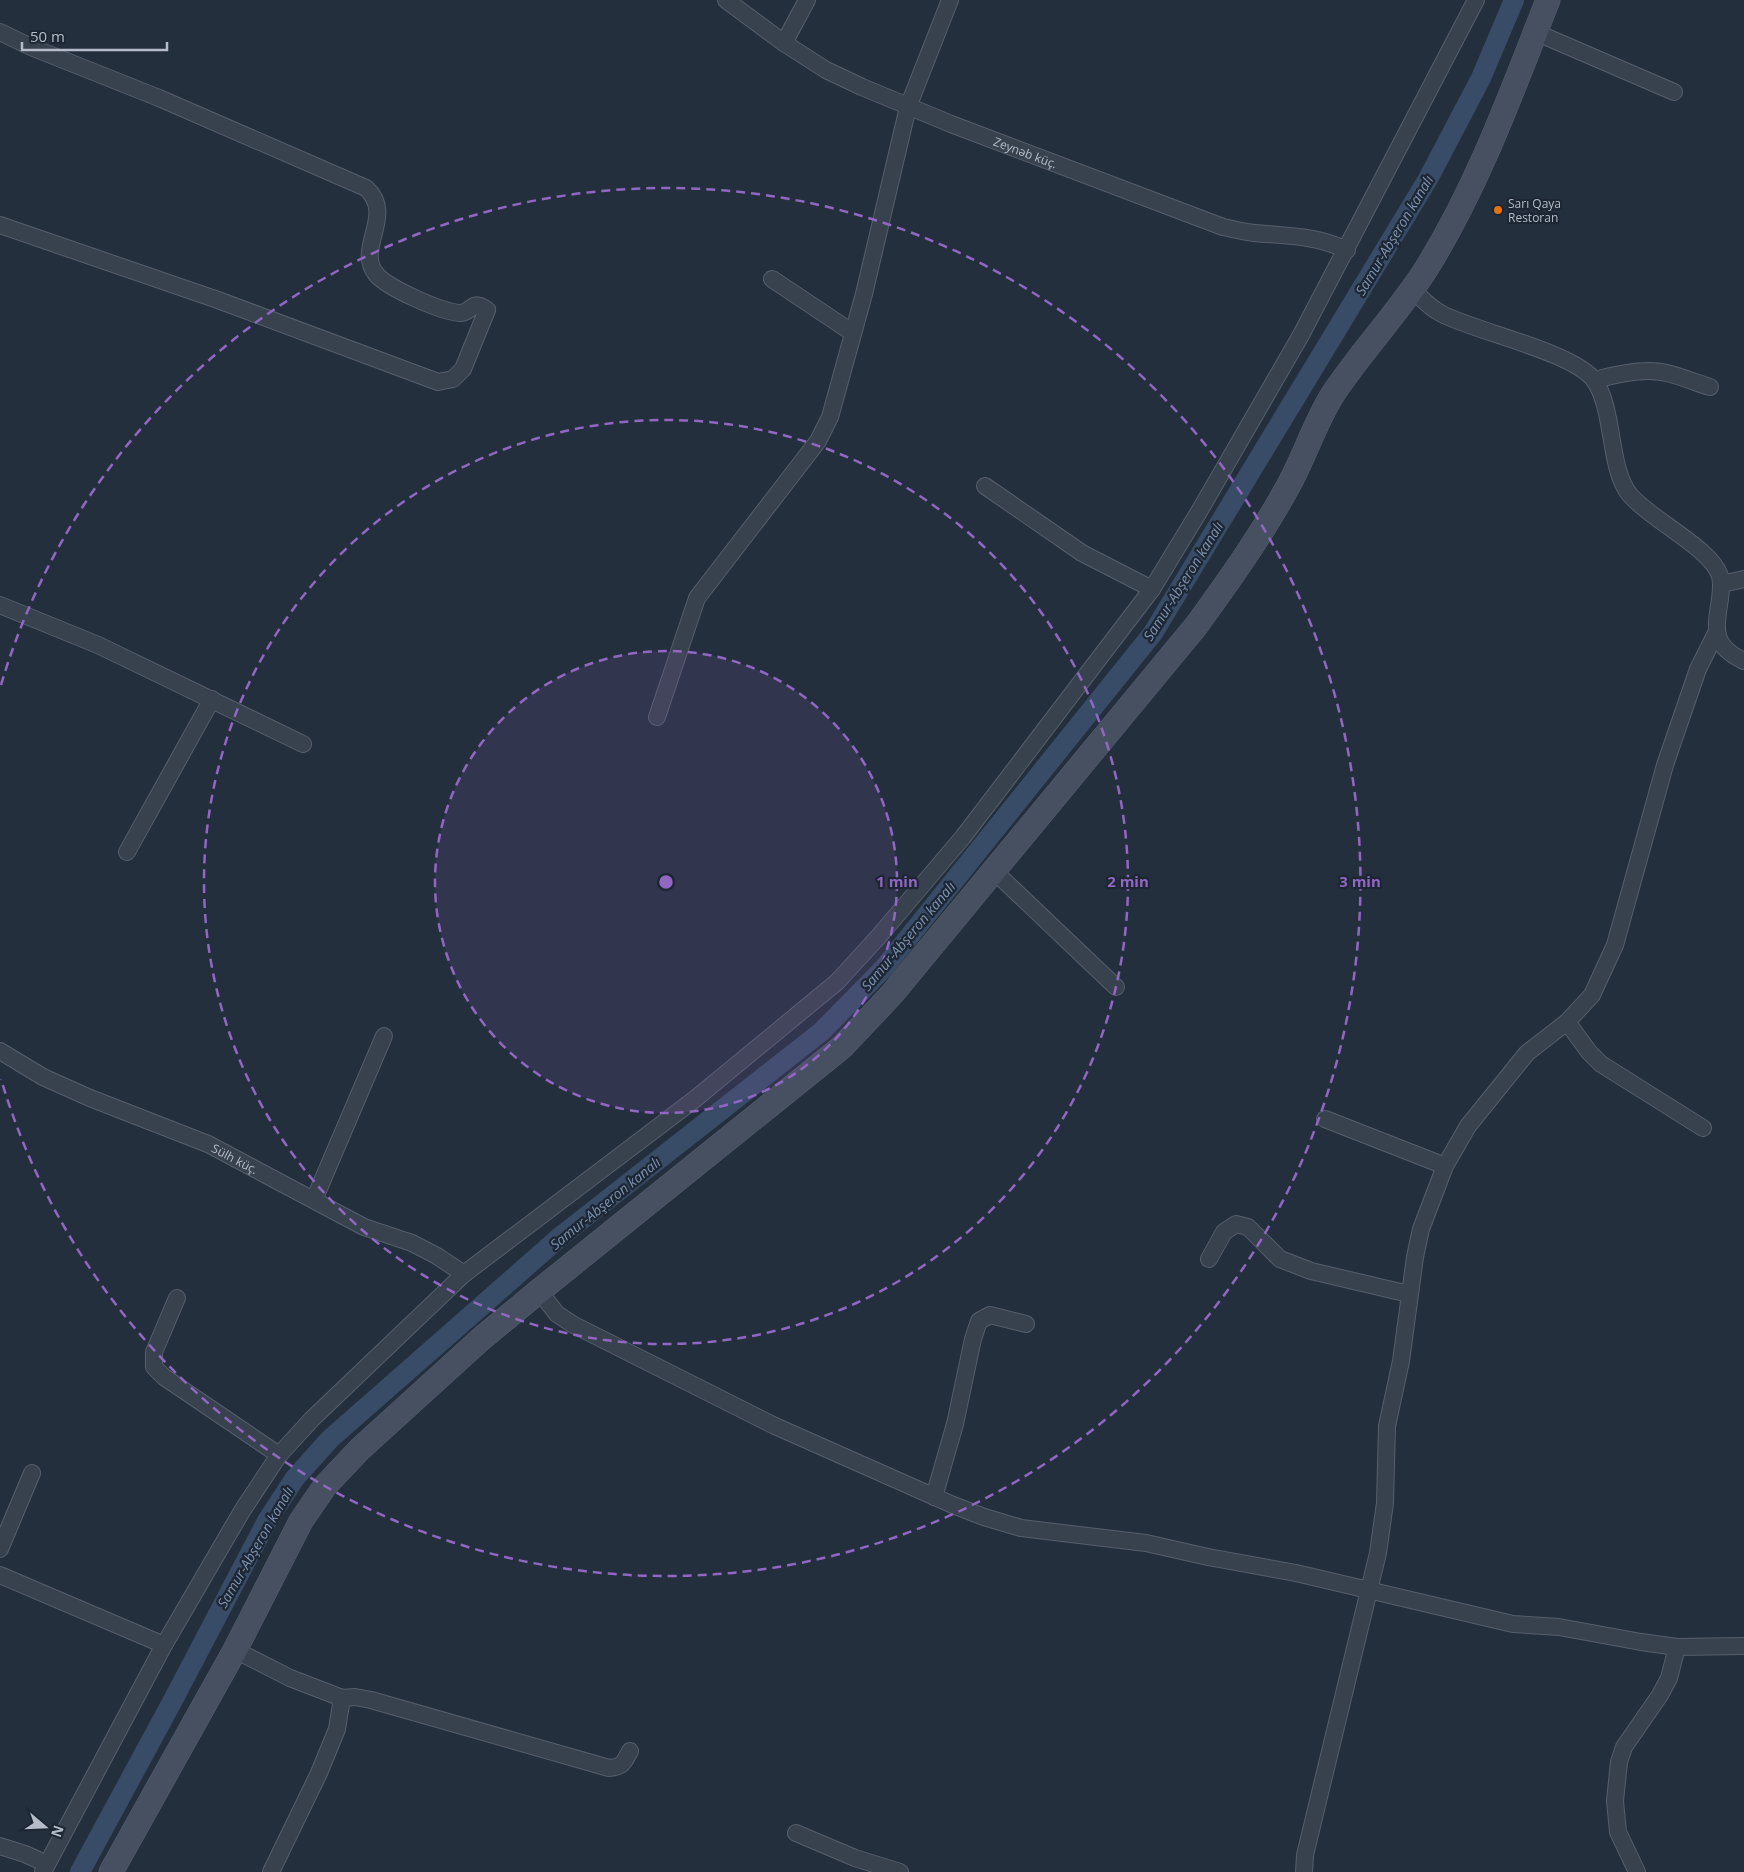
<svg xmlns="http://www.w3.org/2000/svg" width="1744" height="1872" font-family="'Open Sans',sans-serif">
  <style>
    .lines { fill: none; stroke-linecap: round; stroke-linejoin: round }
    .canal { stroke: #394c67; stroke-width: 20 }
    .street-casing { stroke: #565f6c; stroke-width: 18 }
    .secondary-casing { stroke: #565f6c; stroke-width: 25 }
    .street { stroke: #38414e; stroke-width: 16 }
    .secondary { stroke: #465061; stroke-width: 24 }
    .ring { fill: none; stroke: #9266c3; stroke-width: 2.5; stroke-dasharray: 9 6 }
    .food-dot { fill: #e8710a; stroke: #1d2633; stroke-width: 2 }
    .labels { text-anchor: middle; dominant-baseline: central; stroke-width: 4.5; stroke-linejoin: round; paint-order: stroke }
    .street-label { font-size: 12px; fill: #b4bcc9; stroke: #1d2633 }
    .poi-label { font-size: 12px; fill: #b4bcc9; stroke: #1d2633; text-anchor: start }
    .water-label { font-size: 14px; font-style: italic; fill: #7c92b1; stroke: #1d2633 }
    .centre { fill: #9266c3; stroke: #1d2633; stroke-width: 2.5 }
    .ring-label { font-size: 15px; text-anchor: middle; font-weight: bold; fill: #9266c3; stroke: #1d2633; stroke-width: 4.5; stroke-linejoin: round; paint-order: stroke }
  </style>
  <rect width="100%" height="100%" fill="#242f3e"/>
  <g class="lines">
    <path class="canal" d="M80,1872L172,1702L267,1521L295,1478L330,1439L561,1236L821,1032L884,968L1153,633L1428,179L1481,78L1514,0"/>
    <defs>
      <g id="street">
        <path id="s1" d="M726,0L784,43L826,70L862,87L951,124L1223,227C1233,229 1244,232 1254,233C1288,236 1315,235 1347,250"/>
        <path d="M0,32L31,47L159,98L366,188C396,215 355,248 376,274C387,288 442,312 460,313C472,313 471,298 487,310L463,369L453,379L438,382L218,300L0,225"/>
        <path d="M1535,32L1674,92"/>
        <path d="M784,43L807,0"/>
        <path d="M772,279L853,333"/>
        <path d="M1413,290C1422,299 1430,308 1442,314C1477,332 1573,352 1594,380C1615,409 1608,469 1630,495C1651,520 1711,548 1720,576C1722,584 1721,591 1720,599C1715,630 1712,646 1744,661"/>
        <path d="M1594,380C1611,376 1629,371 1647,371C1668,370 1690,381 1710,387"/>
        <path d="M985,486L1082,553L1152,589"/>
        <path d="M1722,584L1744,579"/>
        <path d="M0,605L98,645L303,744"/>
        <path d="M657,717L697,598L818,441L830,417L864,294L908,107L950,0"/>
        <path d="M127,852L212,699"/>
        <path d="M994,871L1116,987"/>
        <path d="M1567,1022L1589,1052L1601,1064L1703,1128"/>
        <path id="s2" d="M0,1051L43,1077L90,1098L208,1144L364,1227L412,1243L437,1256L464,1274"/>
        <path d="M1325,1119L1445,1166"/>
        <path d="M314,1200L384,1036"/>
        <path d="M1209,1259L1224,1232L1236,1224L1248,1227L1280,1259L1311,1271L1409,1294"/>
        <path d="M539,1291L557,1314L572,1324L775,1426L953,1505L984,1517L1021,1528L1146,1543L1208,1557L1296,1573L1513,1624L1559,1627L1641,1642L1677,1647L1744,1646"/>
        <path d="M177,1298L154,1352V1367L164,1377L279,1455"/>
        <path d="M934,1497L955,1424L973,1339L979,1321L990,1315L1026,1324"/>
        <path d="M0,1549L32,1473"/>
        <path d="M0,1575L164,1645"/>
        <path d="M235,1650L290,1678L342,1698L355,1697L371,1700L609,1768C623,1767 624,1762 630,1751"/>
        <path d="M796,1833L855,1858L900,1872"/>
        <path d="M0,1846L25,1854L47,1864"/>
        <path d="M43,1872L164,1645L242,1511L279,1455L312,1419L464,1274L695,1099L837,982L879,936L963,837L1152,589L1200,510L1301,335L1476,0"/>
        <path d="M271,1872L319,1773L337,1729L342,1698"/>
        <path d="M1304,1872L1305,1855L1378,1553L1385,1503L1387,1426L1401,1361L1415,1257L1421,1229L1445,1166L1468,1126L1527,1053L1567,1022L1592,995L1615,945L1665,765L1698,669L1716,633"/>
        <path d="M1637,1872L1618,1832L1615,1801L1619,1762L1624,1747L1660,1695L1669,1678L1677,1647"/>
      </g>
      <path id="secondary" d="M111,1872L235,1650L301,1521L325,1486L360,1449L481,1339L539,1291L842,1047L892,994L1196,626C1228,582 1260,537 1286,490C1304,459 1314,424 1333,394C1362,350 1400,311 1428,266C1479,183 1512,91 1548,0"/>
    </defs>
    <use href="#street" class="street-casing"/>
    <use href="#secondary" class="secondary-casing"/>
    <use href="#street" class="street"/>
    <use href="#secondary" class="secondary"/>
  </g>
  <circle cx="666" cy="882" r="231" fill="#9266c3" fill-opacity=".12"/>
  <g class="ring">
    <circle cx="666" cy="882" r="231"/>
    <circle cx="666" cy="882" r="462"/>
    <path d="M1 685A694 694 0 1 1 1 1079"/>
  </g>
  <circle class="food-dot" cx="1498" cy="210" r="5"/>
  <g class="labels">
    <g class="street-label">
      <text stroke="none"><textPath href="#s1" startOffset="338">Zeynəb küç.</textPath></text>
      <text stroke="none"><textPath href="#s2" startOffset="259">Sülh küç.</textPath></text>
    </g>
    <g class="poi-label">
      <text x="1508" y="203">Sarı Qaya<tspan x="1508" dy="14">Restoran</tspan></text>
    </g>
    <g class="water-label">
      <text transform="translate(1394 235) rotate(-59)">Samur-Abşeron kanalı</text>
      <text transform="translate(1183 581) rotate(-58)">Samur-Abşeron kanalı</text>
      <text transform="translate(908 936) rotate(-50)">Samur-Abşeron kanalı</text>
      <text transform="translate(605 1203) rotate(-39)">Samur-Abşeron kanalı</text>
      <text transform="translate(255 1547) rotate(-60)">Samur-Abşeron kanalı</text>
    </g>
  </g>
  <circle cx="666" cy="882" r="8" class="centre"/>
  <g class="ring-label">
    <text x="897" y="887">1 min</text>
    <text x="1128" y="887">2 min</text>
    <text x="1360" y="887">3 min</text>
  </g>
  <g transform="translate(45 1827) rotate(109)" stroke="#1d2633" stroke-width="4" paint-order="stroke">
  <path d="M0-4L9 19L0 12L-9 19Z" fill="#b4bcc9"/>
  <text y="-8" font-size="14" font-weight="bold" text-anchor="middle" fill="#b4bcc9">N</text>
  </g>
  <path d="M22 42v8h145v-8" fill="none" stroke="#b4bcc9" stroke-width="2.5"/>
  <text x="30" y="42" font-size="15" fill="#b4bcc9" stroke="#1d2633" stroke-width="4" paint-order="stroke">50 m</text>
</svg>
